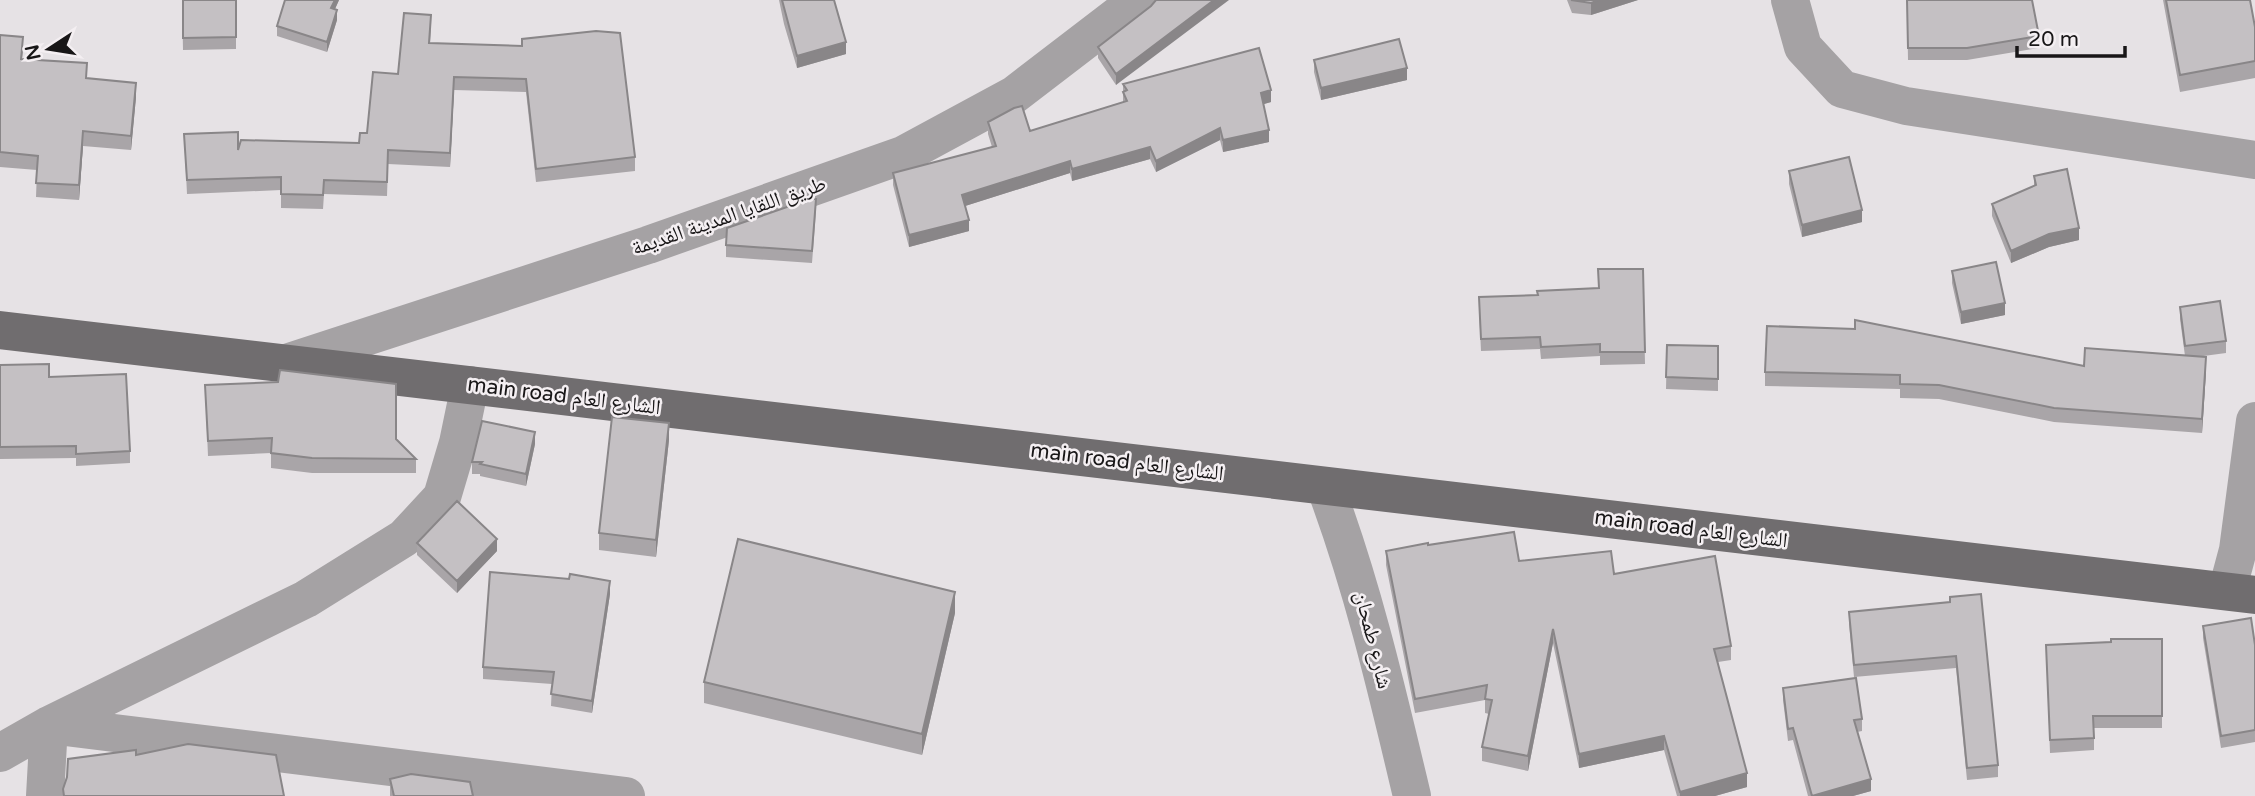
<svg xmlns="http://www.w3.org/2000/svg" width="2255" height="796" font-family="'Varela Round','Noto Naskh Arabic',sans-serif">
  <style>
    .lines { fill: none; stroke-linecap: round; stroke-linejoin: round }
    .minor { stroke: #a5a2a4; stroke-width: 38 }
    .major { stroke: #706d6f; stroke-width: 38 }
    .wall { fill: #a9a5a8 }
    .shaded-wall { fill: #898688 }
    .building { fill: #c4c0c3; stroke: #898688; stroke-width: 2 }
    .labels { text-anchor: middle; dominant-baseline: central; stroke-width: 5; stroke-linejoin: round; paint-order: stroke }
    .street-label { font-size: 21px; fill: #181617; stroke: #f4eff2 }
  </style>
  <rect width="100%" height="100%" fill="#e6e2e5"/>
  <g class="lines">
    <path class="minor" d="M1790,0L1803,47L1842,89L1906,106L2255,160
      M286,363L648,245L903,155L1014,95L1138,0
      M1325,486C1363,587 1387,691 1412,796
      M2227,591L2238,550L2255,421
      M0,753L49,725L306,599L404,538L442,497L458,443L470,385
      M45,796L49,725L626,796"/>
    <path class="major" d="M0,330L2255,595"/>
  </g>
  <path class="wall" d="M182,0H236V49L183,50Z
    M285,0H339L335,9L337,20L327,52L277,36V26Z
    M779,0H834L846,54L797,68L784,24Z
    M1567,0H1638L1591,15L1572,13Z
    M1907,0L2039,36V48L1967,60H1908Z
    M2163,0H2250L2255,27V78L2180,92Z
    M1151,6L1116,85L1098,58V47Z
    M431,29L430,43L522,46V39L635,157V171L536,182L526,92L454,90L450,167L388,164L387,196L324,194L323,209L281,208V190L187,194L184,134L238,150L359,143L367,133L398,74Z
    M0,35L23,52L22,59L87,78L136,97L131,150L83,146L79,200L36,197L37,170L0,167Z
    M1314,60L1407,80L1321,100L1314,72Z
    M1123,84L1271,102L1263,104L1269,142L1223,152L1220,140L1156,172L1150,159L1072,181L1070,173L965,206L969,231L909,247L893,185V173L992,147L988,134V122L1030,131L1123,102Z
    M1789,171L1862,222L1802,237L1789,184Z
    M2034,176L2079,240L2049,247L2011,263L1992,216V204L2034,186Z
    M816,211L812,263L726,257V245Z
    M1643,269L1645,364L1600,365V356L1541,359L1540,349L1481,351L1479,309L1538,295L1598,288Z
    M1952,271L2005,315L1961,324L1952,283Z
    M2180,307L2226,341V353L2196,357L2206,371L2202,433L2054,422L1939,399L1900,398V389L1765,386V372L2084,366L2185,356L2180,319Z
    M1667,345L1718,346V391L1666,389Z
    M0,365L49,377L130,451V463L76,466V458L0,459Z
    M205,385L396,440L416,459V473H312L271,468V453L208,456Z
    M669,440L656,557L599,550V533Z
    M535,444L526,486L480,476V474H472V462Z
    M417,543L497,551L457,593L417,555Z
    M1428,545L1519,561L1614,574L1731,646V660L1718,662L1747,787L1715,796H1677L1664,750L1579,768L1553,643L1528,771L1482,761V747L1489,714L1485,713V700L1415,713L1386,565V551Z
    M569,579L610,594L592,713L551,706L552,684L483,679V667Z
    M1950,602L1998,765V777L1967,780L1956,668L1854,677L1849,624V612Z
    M955,613L922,755L704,703V682Z
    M2203,626L2255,645V742L2221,748L2203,638Z
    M2162,639V728H2094V750L2050,753L2046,645Z
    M1783,688L1862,719V731L1857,732L1871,791L1853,796H1808L1793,740L1788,741L1783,700Z
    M390,779L473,796H390Z"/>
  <path class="shaded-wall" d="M335,0H339L331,18V8Z
    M1214,0H1229L1116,85V74Z
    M1599,0H1638L1591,15V3Z
    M337,10V20L327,52V42Z
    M846,42V54L797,68V56Z
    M1407,68V80L1321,100V88Z
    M454,77V90L450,167V153Z
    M136,83V97L131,150V136Z
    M1271,90V102L1261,105V93Z
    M1220,128V140L1156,172V161Z
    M1269,130V142L1223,152V140Z
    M83,131V146L79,200V185Z
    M1150,147V159L1072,181V169Z
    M1070,161V173L962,207V195Z
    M1862,210V222L1802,237V225Z
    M969,220V231L909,247V235Z
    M2079,228V240L2049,247L2011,263V251L2049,234Z
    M2005,303V315L1961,324V312Z
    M2206,357V371L2202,433V419Z
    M669,423V440L656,557V540Z
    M535,432V444L526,486V474Z
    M497,539V551L457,593V581Z
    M610,581V594L592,713V701Z
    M955,592V613L922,755V734Z
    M1553,629V643L1528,771V756Z
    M1664,736V750L1579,768V754Z
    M1747,773V787L1715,796H1680V792Z
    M1871,779V791L1853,796H1812Z"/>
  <path class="building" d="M183,0H236V37L183,38Z
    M285,0H335L331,8L337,10L327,42L277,26Z
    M782,0H834L846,42L797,56Z
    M1156,0H1214L1116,74L1098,47L1151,6Z
    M1571,0H1599L1591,3Z
    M1907,0H2032L2039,36L1967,48H1908Z
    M2166,0H2250L2255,27V61L2180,75Z
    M404,13L431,15L429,43L522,46V39L596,31L620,33L635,157L536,169L526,79L454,77L450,153L388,150L387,182L324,180L323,195L281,194V177L187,180L184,134L238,132V150L241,140L359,143L360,133H367L373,72L398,74Z
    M0,35L23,37L21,59L87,63L86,78L136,83L131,136L83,131L79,185L36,183L38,156L0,152Z
    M1399,39L1407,68L1321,88L1314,60Z
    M1259,48L1271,90L1261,93L1269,130L1223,140L1220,128L1156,161L1150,147L1072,169L1070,161L962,195L969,220L909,235L893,173L996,146L988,122L1014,108L1022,106L1030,131L1127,101L1123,92L1127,90L1123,84Z
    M1849,157L1862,210L1802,225L1789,171Z
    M2067,169L2079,228L2049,234L2011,251L1992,204L2036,185L2034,176Z
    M810,199H816L812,251L726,245L727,228Z
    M1996,262L2005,303L1961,312L1952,271Z
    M1598,269H1643L1645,352H1600V344L1541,347L1540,337L1481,339L1479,297L1538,295L1537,291L1599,288Z
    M2220,301L2226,341L2185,346L2180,307Z
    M1855,320L2084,366L2085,348L2206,357L2202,419L2054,408L1939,385L1900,384V375L1765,372L1767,326L1855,329Z
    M1667,345L1718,346V379L1666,377Z
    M49,364V377L126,374L130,451L76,454V446L0,447V365Z
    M280,370L396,384V439L416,459L312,458L271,453L272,438L208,441L205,385L278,382Z
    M612,417L669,423L656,540L599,533Z
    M482,421L535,432L526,474L480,464L482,462H472Z
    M457,501L497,539L457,581L417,543Z
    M1514,532L1519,561L1611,551L1614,574L1715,556L1731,646L1714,649L1747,773L1680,792L1664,736L1579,754L1553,629L1528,756L1482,747L1492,700L1485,699L1487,685L1415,699L1386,551L1428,543V545Z
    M738,539L955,592L922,734L704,682Z
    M490,572L569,579L570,574L610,581L592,701L551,694L554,672L483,667Z
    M1981,594L1998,765L1967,768L1956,656L1854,665L1849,612L1950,602V597Z
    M2251,618L2255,645V730L2221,736L2203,626Z
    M2111,639H2162V716H2093L2094,738L2050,740L2046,645L2111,642Z
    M1856,678L1862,719L1854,720L1871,779L1812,796L1793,728L1788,729L1783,688Z
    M188,744L276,755L284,796H64L63,789L67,777L68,759L136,750V755Z
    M411,774L470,782L473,796H394L390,779Z"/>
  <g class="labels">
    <g class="street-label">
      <text transform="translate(729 216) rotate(-19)">طريق اللقايا المدينة القديمة</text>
      <text transform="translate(564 396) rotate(7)">main road الشارع العام</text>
      <text transform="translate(1127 462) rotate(7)">main road الشارع العام</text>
      <text transform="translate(1691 529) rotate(7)">main road الشارع العام</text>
      <text transform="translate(1373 640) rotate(76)">شارع طمحان</text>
    </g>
  </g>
  <g transform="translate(49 49) rotate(258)" stroke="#f4eff2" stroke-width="5" paint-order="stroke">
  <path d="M0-5L12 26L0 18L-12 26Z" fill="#181617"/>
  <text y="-10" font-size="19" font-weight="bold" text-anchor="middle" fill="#181617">N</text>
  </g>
  <path d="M2017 46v10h108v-10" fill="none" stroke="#181617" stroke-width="3.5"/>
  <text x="2028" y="46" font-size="21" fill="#181617" stroke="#f4eff2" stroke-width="5" paint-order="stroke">20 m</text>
</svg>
